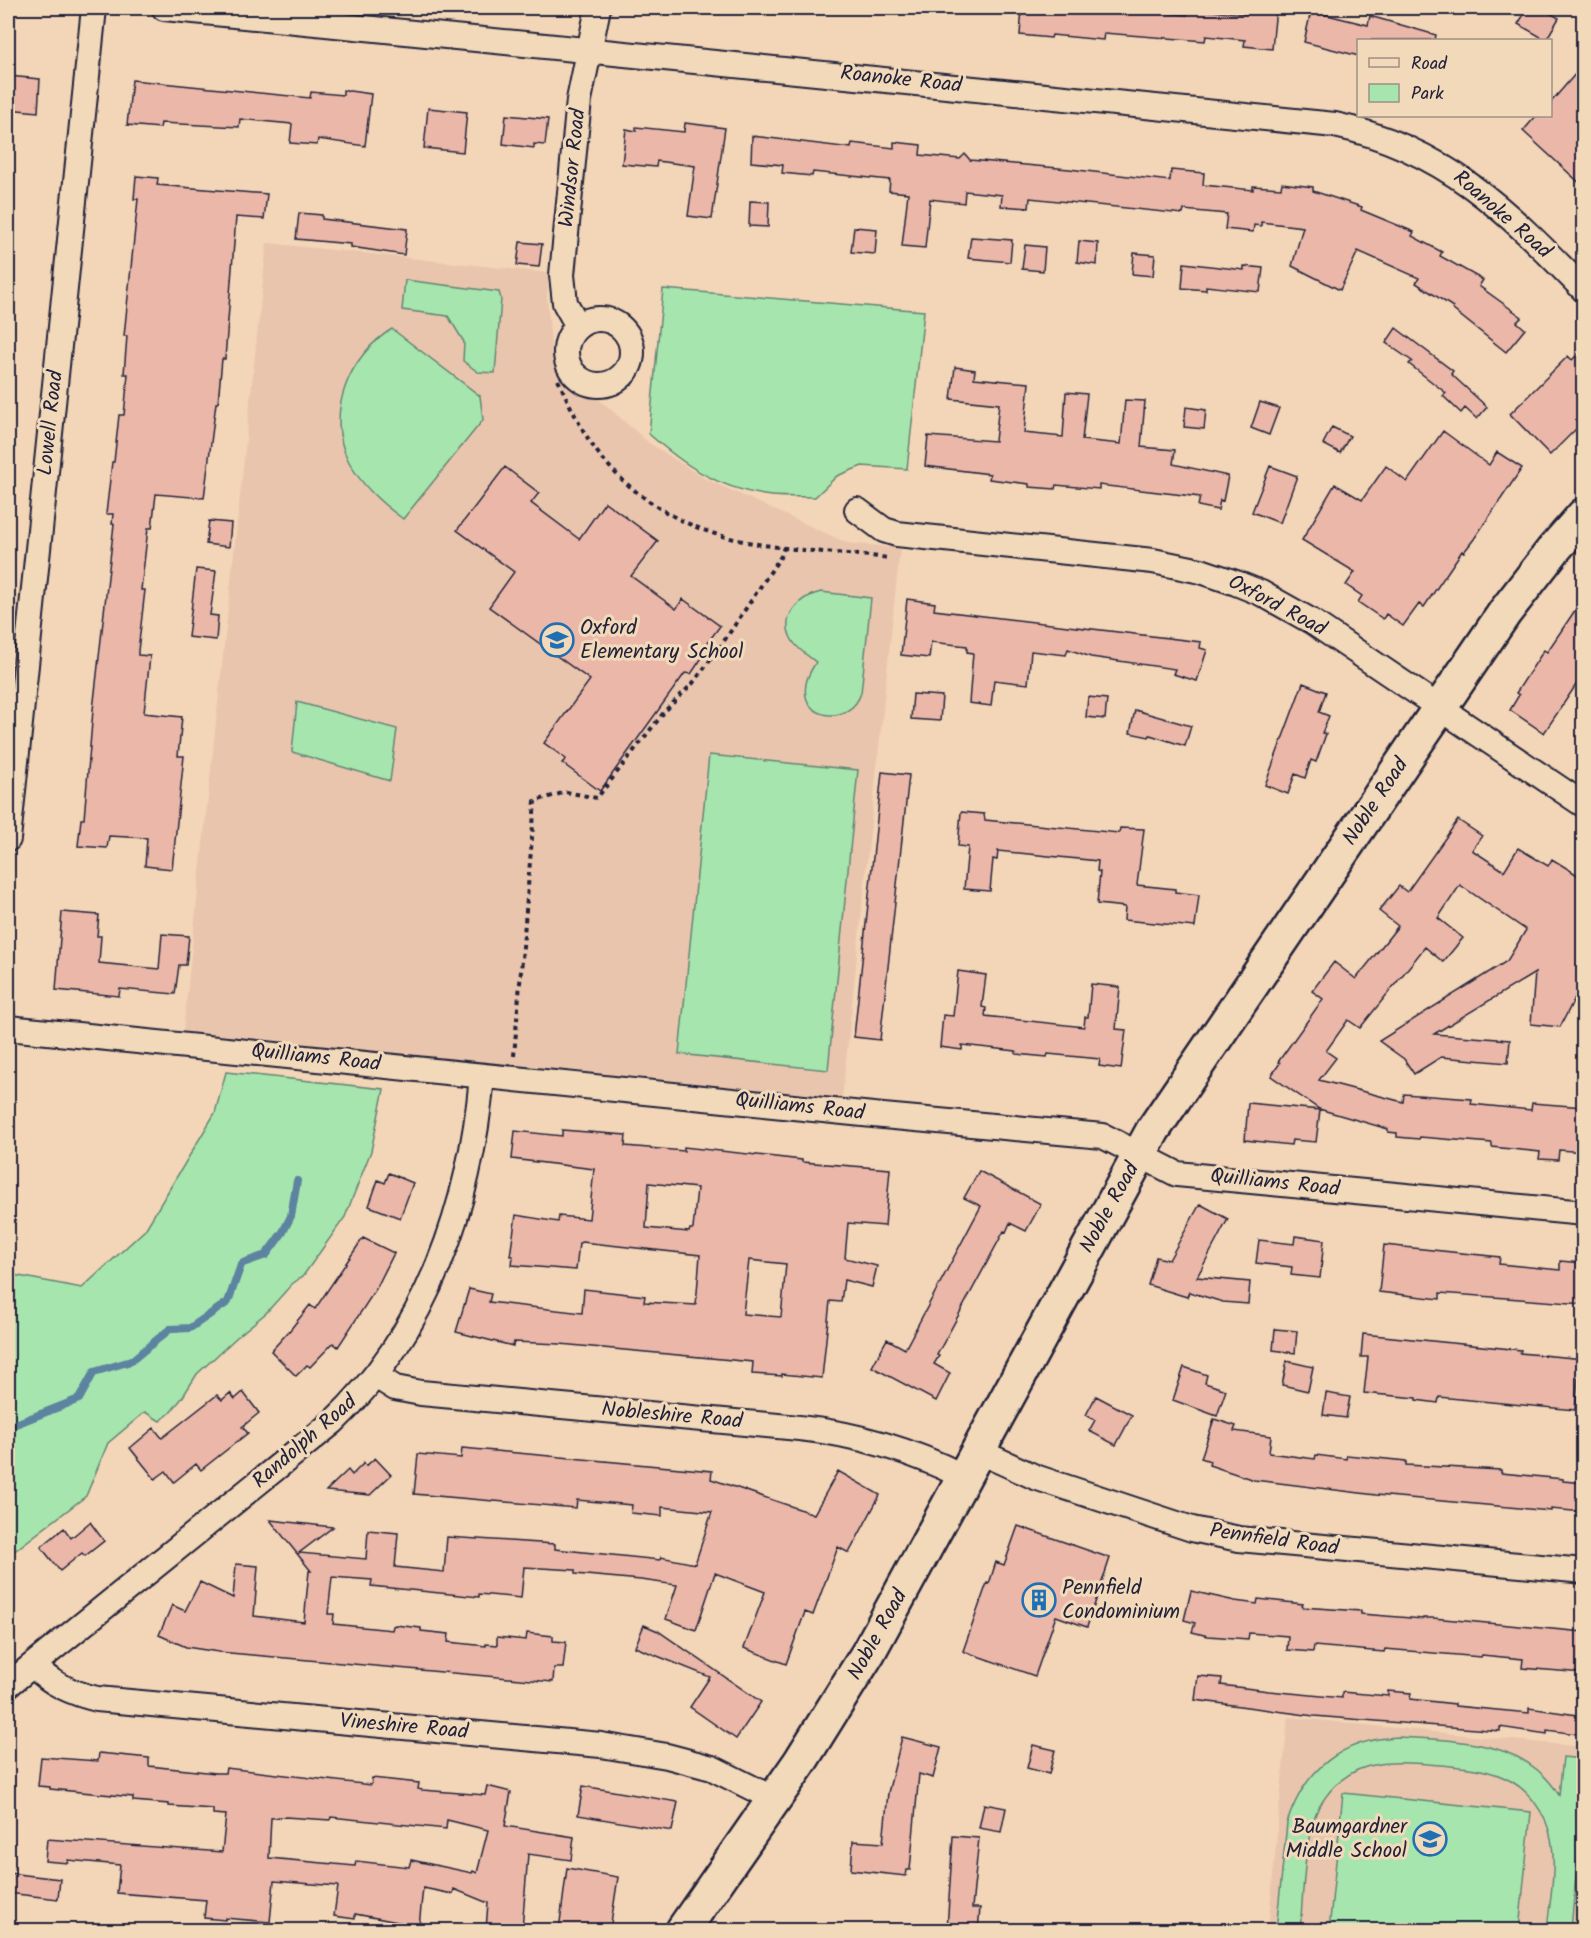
<svg xmlns="http://www.w3.org/2000/svg" width="1591" height="1938" font-family="Kalam,sans-serif">
  <style>
    .built { fill: #e9c5ad }
    .green { fill: #a6e5ad; stroke: #648474; stroke-width: 1.5 }
    .lines { fill: none; stroke-linecap: round; stroke-linejoin: round }
    .stream { stroke: #5c83a0; stroke-width: 8 }
    .building { fill: #ebb7a8; stroke: #22223b; stroke-width: 1.5; fill-rule: evenodd }
    .street-casing { stroke: #22223b; stroke-width: 28 }
    .secondary-casing { stroke: #22223b; stroke-width: 38 }
    .path { stroke: #22223b; stroke-width: 4; stroke-dasharray: 4.5 4.5; stroke-linecap: butt }
    .street { stroke: #f1d9b9; stroke-width: 24 }
    .secondary { stroke: #f1d9b9; stroke-width: 33 }
    .labels { text-anchor: middle; dominant-baseline: central; stroke-width: 6; stroke-linejoin: round; paint-order: stroke }
    .street-label { font-size: 21px; fill: #22223b; stroke: #f1d9b9 }
    .poi-label { font-size: 21px; fill: #22223b; stroke: #f1d9b9; text-anchor: start }
  </style>
  <rect width="100%" height="100%" fill="#f3d5b7"/>
  <filter id="ink" filterUnits="userSpaceOnUse"><feTurbulence type="fractalNoise" baseFrequency=".0167" numOctaves="2"/><feDisplacementMap in="SourceGraphic" scale="12" xChannelSelector="R" yChannelSelector="G"/><feConvolveMatrix kernelMatrix="1 2 1 2 8 2 1 2 1" color-interpolation-filters="sRGB"/></filter>
  <g filter="url(#ink)">
    <path class="built" d="M267,243L549,273L547,297L551,346L557,366L561,376L569,384L594,395L649,443L704,478L847,543L900,548L842,1098L183,1032Z
      M1288,1717L1583,1747V1930H1268Z"/>
    <path class="green" d="M405,280L499,292L501,299L495,373L478,372L463,361L464,342L448,316L402,310Z
      M663,289L924,311L907,469L862,466L837,476L815,497C799,496 780,498 764,495C716,487 684,465 649,434Z
      M392,329L480,396L483,420L403,519C381,503 362,486 349,462C324,414 349,355 392,329Z
      M821,592L871,598L861,693C850,727 799,720 806,684C807,676 812,669 816,662C808,656 797,649 792,640C779,616 799,597 821,592Z
      M297,702L397,729L390,781L292,752Z
      M709,755L858,770L828,1070L679,1054Z
      M226,1072L384,1089L371,1151L345,1217L303,1276L292,1284L266,1313L237,1337L197,1374L182,1398L170,1413L160,1421L145,1412L108,1443L86,1496L8,1556V1274L82,1288L145,1230L215,1113Z
      M1399,1737C1456,1741 1525,1739 1559,1795L1563,1757L1583,1759V1798L1571,1930H1547C1550,1896 1560,1855 1546,1822C1525,1774 1487,1769 1441,1765C1389,1761 1347,1756 1318,1809C1304,1836 1303,1899 1300,1930H1276L1287,1823C1304,1770 1341,1739 1399,1737Z
      M1343,1793L1531,1812L1519,1930H1329Z"/>
    <g class="lines">
      <path class="stream" d="M8,1427L79,1399L94,1372L131,1361L170,1329L190,1328L228,1302L241,1265L243,1263L266,1255L283,1232L291,1216L297,1181"/>
    </g>
    <path class="building" d="M1022,8H1108L1187,15V9L1247,14L1248,8H1276L1272,49L1244,46L1245,40L1206,36L1205,41L1104,33L1103,40L1052,35L1051,38L1020,35Z
      M1528,8H1541L1559,18L1546,40L1518,24Z
      M1311,11L1368,25L1370,16L1436,35L1435,40H1359V56L1304,42Z
      M1584,64V187L1523,131L1536,116H1551V102Z
      M8,76L40,79L38,112L8,109Z
      M132,80L310,98L311,92L343,95V90L371,94L365,146L318,139L317,145L290,143L292,124L240,119L239,127L161,123L160,128L127,125Z
      M428,108L467,112L463,152L424,148Z
      M506,115L548,119L545,145L534,144V148L503,144Z
      M685,123L725,128L712,219L688,216L695,166L657,161L656,167L622,164L626,129L636,131V127L684,132Z
      M752,136L851,148L852,143L894,148V142L921,145L920,155L960,159L965,154L970,160L1069,169L1170,181L1171,170L1204,173L1203,185L1253,190V186L1281,188L1282,183L1313,187V191L1362,207L1361,210L1414,232L1412,236L1442,252L1440,256L1483,280L1479,286L1522,317L1517,322L1525,329L1506,352L1452,309L1453,307L1416,283L1419,278L1358,251L1340,290L1292,266L1303,227L1261,222V226L1254,225L1253,232L1225,229L1227,214L1184,210L1183,214L1030,198L1029,208L1001,206L1002,195L965,191L964,203L930,199L925,248L902,246L908,193L889,191L890,180L813,172L812,176L782,173L783,165L751,162Z
      M136,176L158,178L157,185L267,194L264,219L236,217L225,359H222L218,403H216L204,498L156,494L152,528H148L141,590H145L138,651V655L150,656L144,713L182,717L178,756H184L172,869L145,866L147,838L109,836L107,848L78,846L81,819H84L93,710L114,524H112L113,514H106L112,462H114L119,415H124L128,374H124L127,336H124L138,199H134Z
      M750,201L769,202L768,227L749,226Z
      M299,213L322,215V219L407,229L404,255L351,247V244L296,239Z
      M854,227L877,229L875,254L851,252Z
      M971,237L1012,240L1010,262L968,258Z
      M1079,241L1098,243L1097,265L1077,262Z
      M520,242L542,244L539,267L517,265Z
      M1025,245L1045,247L1043,271L1022,269Z
      M1134,253L1155,255L1153,276L1132,274Z
      M1184,263L1244,270V266L1263,268L1260,292L1206,286V290L1182,288Z
      M1396,328L1453,371L1451,374L1487,407L1477,419L1465,408L1461,413L1443,396L1446,393L1409,364L1412,361L1386,343Z
      M1584,348V421L1550,455L1510,414L1568,356L1572,360Z
      M955,367L975,370L974,378L1029,383L1024,433L1063,437L1066,392L1087,394L1082,440L1121,444L1125,400L1145,401L1141,447L1175,450L1173,464L1228,476L1223,501L1220,500L1218,510L1198,506L1200,497L1099,485V489L1056,485L1055,489L1029,487V484L989,479L990,474L925,466L928,436L995,441L999,404L951,399Z
      M1260,402L1279,408L1269,435L1251,428Z
      M1186,407L1206,410L1204,429L1184,427Z
      M1332,427L1350,436L1340,453L1323,444Z
      M1443,431L1489,465L1497,452L1522,468L1474,539L1464,552L1462,551L1424,607L1419,604L1403,626L1386,614L1383,619L1358,602L1362,596L1346,585L1355,572L1302,540L1335,484L1362,500L1386,466L1407,482Z
      M1270,466L1297,476L1280,523L1252,512Z
      M505,467L539,493L531,503L579,539L605,502L658,541L631,576L676,609L683,599L720,626L708,642L710,646L691,674L685,673L600,791L562,763L566,759L544,743L590,680L489,607L514,572L457,530Z
      M209,521L231,523L229,547L206,544Z
      M196,569L216,571L210,615L218,616L216,640L188,637Z
      M1584,597V673L1544,733L1510,710L1519,695L1516,693L1544,650L1547,652Z
      M907,599L935,603L934,610L1201,642L1200,648L1207,650L1197,681L1173,674L1175,669L1091,657L1068,649L1066,655L1031,651L1028,684L994,680L991,706L969,703L973,653L967,652V646L931,642L929,658L901,655Z
      M1303,683L1326,692L1319,712L1329,716L1322,733L1326,734L1316,762L1311,760L1305,778L1295,774L1288,794L1265,785Z
      M913,694L942,696L940,721L911,719Z
      M1088,697L1107,699L1105,719L1086,717Z
      M1135,710L1191,726L1185,746L1150,735L1149,737L1130,733Z
      M882,772L909,775L880,1040L854,1037Z
      M961,812L984,814L985,820L1119,833L1120,828L1144,829L1137,885L1175,889V892L1199,895L1195,927L1124,920L1125,907L1097,904L1100,872L1097,871L1098,861L998,851L997,860L993,859L990,891L964,889L968,847L958,846Z
      M1458,820L1482,836L1472,850L1504,871L1518,848L1548,866L1552,859L1584,879V980L1560,1027L1531,1024L1535,973L1434,1034L1510,1040L1508,1063L1441,1057L1414,1074L1404,1059L1379,1041L1507,961L1526,930L1460,885L1438,918L1463,938L1443,962L1425,947L1360,1028L1348,1020L1326,1051L1336,1058L1319,1080L1403,1102L1404,1094L1472,1099L1471,1104L1531,1110L1532,1103L1584,1107V1152L1559,1150L1558,1160L1539,1159L1540,1152L1492,1147V1143L1420,1137L1419,1139L1397,1137V1133L1388,1132V1129L1319,1109L1271,1076L1280,1063L1278,1062L1323,999L1312,991L1334,962L1356,979L1398,926L1379,911L1399,886L1407,892Z
      M62,912L99,915L97,936H101L99,963L159,969L162,934L189,936L186,965H179L175,994L120,989L119,996L56,990Z
      M958,971L986,975L982,1007L986,1008L985,1016L1084,1027L1085,1017H1088L1091,984L1120,987L1116,1029L1126,1030L1121,1069L1099,1066L1100,1059L1048,1054L1047,1057L1016,1054V1051L962,1045V1050L940,1047L943,1015L953,1016Z
      M1248,1103L1320,1110L1316,1142L1292,1140L1291,1145L1245,1140Z
      M562,1130L626,1135L625,1146L684,1151V1147L802,1160V1162L890,1169L885,1226L848,1223L845,1258L877,1266L872,1287L844,1280L841,1302L830,1301L822,1378L782,1374V1376L752,1374L753,1362L560,1344L514,1342L513,1346L456,1332L469,1289L491,1294L489,1302L582,1313L584,1289L645,1296L644,1302L696,1305L700,1255L582,1242L579,1243L576,1270L512,1265L513,1256H510L516,1215L558,1222L559,1216L589,1219L594,1169L512,1159L515,1131L562,1136ZM649,1183L697,1188L693,1229H690L689,1232L646,1228ZM749,1260L786,1264L781,1317L743,1314Z
      M979,1171L1041,1204L1026,1231L1010,1223L1006,1232L1004,1231L937,1355L939,1356L934,1364L950,1373L936,1401L872,1367L887,1339L905,1349L981,1206L964,1198Z
      M389,1173L413,1183L400,1218L369,1206L378,1180L385,1183Z
      M1200,1204L1228,1219L1197,1277L1250,1282L1248,1304L1223,1302L1189,1292L1187,1297L1148,1285L1156,1257L1169,1260Z
      M1295,1236L1324,1240L1320,1278L1291,1275L1292,1267L1256,1263L1259,1240L1294,1244Z
      M363,1238L394,1253L376,1289L338,1347L333,1343L310,1367L307,1365L296,1376L271,1351L290,1330L310,1305L315,1309Z
      M1384,1245L1500,1257L1499,1264L1560,1270V1261L1583,1263L1584,1304L1440,1293V1299L1379,1292Z
      M1275,1329L1297,1331L1295,1353L1273,1350Z
      M1363,1334L1521,1350L1520,1353L1584,1359V1378L1578,1377L1575,1410L1439,1397L1438,1403L1416,1400V1398L1364,1393L1368,1357H1361Z
      M1287,1361L1313,1367L1308,1391L1282,1385Z
      M1184,1367L1207,1375L1205,1383L1226,1390L1217,1416L1173,1400Z
      M243,1392L259,1413L242,1427L248,1433L201,1470L196,1464L174,1482L166,1471L155,1479L130,1448L154,1428L162,1438L217,1395L222,1400L230,1393L235,1399Z
      M1326,1393L1350,1397L1346,1418L1323,1415Z
      M1096,1396L1132,1415L1116,1445L1089,1431L1095,1420L1086,1415Z
      M1214,1419L1236,1426L1234,1431L1271,1436L1269,1453L1315,1459L1316,1455L1346,1459L1347,1455L1406,1461V1465L1501,1470V1473L1563,1479V1481L1584,1483V1512L1551,1509V1511L1376,1495L1254,1480L1209,1465L1210,1461L1201,1458Z
      M462,1448L712,1471L711,1479L814,1514L838,1471L880,1495L849,1553L838,1547L813,1615L805,1612L786,1664L744,1648L765,1592L715,1573L696,1630L666,1619L677,1585L641,1580L575,1574V1570L524,1567L521,1598L479,1594V1597L371,1586L372,1580L332,1577L328,1614H334L333,1624L392,1630L393,1626L395,1625L421,1628V1631L449,1634L448,1642L486,1646V1644L497,1645V1637L526,1640L527,1633L553,1636V1641L566,1642L563,1668H554L553,1682L219,1652L186,1647L159,1635L172,1605L185,1611L200,1582L233,1598L236,1564L258,1566L254,1616L304,1622L309,1571H311L270,1520L333,1527L299,1553L366,1559L368,1530L398,1533L395,1567L444,1572L447,1537L555,1544V1549L660,1560L661,1557L695,1564L712,1512L662,1507V1516L631,1513L632,1505L577,1500L576,1508L414,1494L418,1454L461,1458Z
      M375,1458L391,1475L370,1495L326,1491L348,1470L352,1475L364,1463L366,1466Z
      M90,1522L104,1541L85,1556L82,1553L60,1571L41,1547L64,1528L71,1538Z
      M1018,1526L1110,1558L1087,1627L1056,1616L1035,1676L963,1651L987,1583L989,1584L996,1562L1004,1565Z
      M1191,1591L1235,1601L1257,1604L1258,1599L1303,1604L1302,1607L1361,1611V1614L1423,1619V1618H1433L1584,1632V1673L1522,1668L1523,1659L1482,1655L1481,1657L1385,1649L1384,1652L1314,1646L1313,1652L1287,1650L1288,1636L1249,1633L1248,1639L1208,1636L1192,1632L1195,1623L1184,1620Z
      M644,1625L658,1631L761,1702L736,1739L690,1707L710,1677L635,1647Z
      M1198,1676L1222,1678L1221,1685L1269,1691L1342,1698V1692L1388,1696V1691L1411,1693L1410,1699L1455,1704V1706L1529,1713V1708L1584,1716V1735L1547,1730V1734L1500,1727V1731L1314,1716L1195,1700Z
      M902,1737L941,1747L933,1778L919,1774L910,1870H907L906,1876L851,1870L853,1841L883,1843L888,1793Z
      M1033,1745L1055,1750L1049,1774L1027,1768Z
      M99,1753L149,1758V1766L216,1773H225L226,1768L371,1785L372,1778L419,1783L418,1789L422,1790L485,1795L487,1786L511,1792L505,1826L574,1837L571,1860L528,1854L522,1930H486L488,1903L454,1889L453,1894L423,1888L419,1926L355,1914V1919L334,1916L338,1886L274,1881L270,1922L225,1918V1920L204,1918L206,1900L117,1893L120,1865L68,1860V1863L45,1861L47,1839L222,1852L226,1815L213,1814V1809L169,1806V1804L133,1801V1797L50,1789V1787L38,1786L41,1757L98,1761ZM285,1817L330,1820L331,1817L446,1829L447,1820L488,1830L477,1873L473,1871L472,1873L411,1860L409,1867L356,1861L355,1866L269,1858L271,1818Z
      M583,1786L678,1802L672,1831L578,1815Z
      M984,1804L1006,1808L1001,1832L979,1828Z
      M953,1836L979,1838L972,1908H980L978,1930H947Z
      M567,1868L618,1877L610,1930H559Z
      M8,1873L60,1879L58,1899L8,1893Z"/>
    <g class="lines">
      <defs>
        <path id="street" d="M164,8L1335,125C1445,148 1508,212 1584,290
          M566 352a33 33 0 1 1 66 0a33 33 0 1 1-66 0Z
          M578,326L565,303L562,275L579,100L598,8
          M857,510L884,530L897,534L1153,561L1201,571L1236,583L1261,593L1311,621L1584,805
          M8,839L94,8
          M8,1028L883,1116L1103,1136L1177,1174L1584,1213
          M376,1376L395,1388L421,1393L799,1428C858,1434 911,1450 964,1477
          M978,1451L1035,1477L1192,1529L1239,1539L1584,1571
          M33,1665C51,1684 72,1693 97,1699L601,1745L667,1756L712,1768L774,1799
          M8,1685L333,1422C428,1332 471,1204 482,1076"/>
        <path id="secondary" d="M683,1930L800,1762L868,1653L1153,1130L1505,612L1554,549L1584,515"/>
      </defs>
      <use href="#street" class="street-casing"/>
      <use href="#secondary" class="secondary-casing"/>
      <path class="path" d="M558,380C569,403 580,428 595,449C628,494 680,527 734,539C783,551 838,552 888,558
        M514,1056L535,801L566,792L597,798L665,711L693,683L718,650L781,556L784,547"/>
      <use href="#street" class="street"/>
      <use href="#secondary" class="secondary"/>
    </g>
  </g>
  <defs>
    <symbol id="school-ring" viewBox="-11 -11 22 22"><circle r="9.5" fill="#f1d9b9" stroke="#1f6fb2" stroke-width="1.5"/><path d="M0-5L7-2L0 1L-7-2ZM-4 1L0 2.5L4 1V4Q0 6-4 4Z" fill="#1f6fb2"/></symbol>
    <symbol id="building-ring" viewBox="-11 -11 22 22"><circle r="9.5" fill="#f1d9b9" stroke="#1f6fb2" stroke-width="1.5"/><path d="M-4-6H4V6H1V3H-1V6H-4ZM-2.5-4.3h1.7v1.8h-1.7ZM.8-4.3h1.7v1.8H.8ZM-2.5-1h1.7V.8h-1.7ZM.8-1h1.7V.8H.8Z" fill="#1f6fb2"/></symbol>
  </defs>
  <g fill-rule="evenodd">
    <use href="#school-ring" x="538" y="621" width="38" height="38"/>
    <use href="#building-ring" x="1020" y="1581" width="38" height="38"/>
    <use href="#school-ring" x="1411" y="1820" width="38" height="38"/>
  </g>
  <g class="labels">
    <g class="street-label">
      <text transform="translate(901 80) rotate(6)">Roanoke Road</text>
      <text transform="translate(573 168) rotate(-84)">Windsor Road</text>
      <text transform="translate(1502 215) rotate(41)">Roanoke Road</text>
      <text transform="translate(51 423) rotate(-84)">Lowell Road</text>
      <text transform="translate(1277 606) rotate(28)">Oxford Road</text>
      <text transform="translate(1376 802) rotate(-56)">Noble Road</text>
      <text transform="translate(316 1058) rotate(6)">Quilliams Road</text>
      <text transform="translate(800 1107) rotate(6)">Quilliams Road</text>
      <text transform="translate(1275 1183) rotate(6)">Quilliams Road</text>
      <text transform="translate(1110 1208) rotate(-61)">Noble Road</text>
      <text transform="translate(672 1416) rotate(5)">Nobleshire Road</text>
      <text transform="translate(305 1442) rotate(-41)">Randolph Road</text>
      <text transform="translate(1274 1540) rotate(8)">Pennfield Road</text>
      <text transform="translate(878 1635) rotate(-61)">Noble Road</text>
      <text transform="translate(404 1727) rotate(5)">Vineshire Road</text>
    </g>
    <g class="poi-label">
      <text x="580" y="628">Oxford<tspan x="580" dy="24">Elementary School</tspan></text>
      <text x="1062" y="1588">Pennfield<tspan x="1062" dy="24">Condominium</tspan></text>
      <text x="1407" y="1827" text-anchor="end">Baumgardner<tspan x="1407" dy="24">Middle School</tspan></text>
    </g>
  </g>
  <rect width="1591" height="1938" fill="none" stroke="#f1d9b9" stroke-width="30"/>
  <rect x="15" y="15" width="1561" height="1908" fill="none" stroke="#22223b" stroke-width="2" filter="url(#ink)"/>
  <rect x="1357" y="39" width="195" height="78" fill="#f1d9b9" stroke="#9e9087" stroke-width="1.5"/>
  <rect x="1369" y="58" width="30" height="9" fill="#f1d9b9" stroke="#9e9087" stroke-width="1.5"/>
  <text x="1411" y="69" font-size="18" fill="#22223b">Road</text>
  <rect x="1369" y="84" width="30" height="18" fill="#a6e5ad" stroke="#9e9087" stroke-width="1.5"/>
  <text x="1411" y="99" font-size="18" fill="#22223b">Park</text>
</svg>
